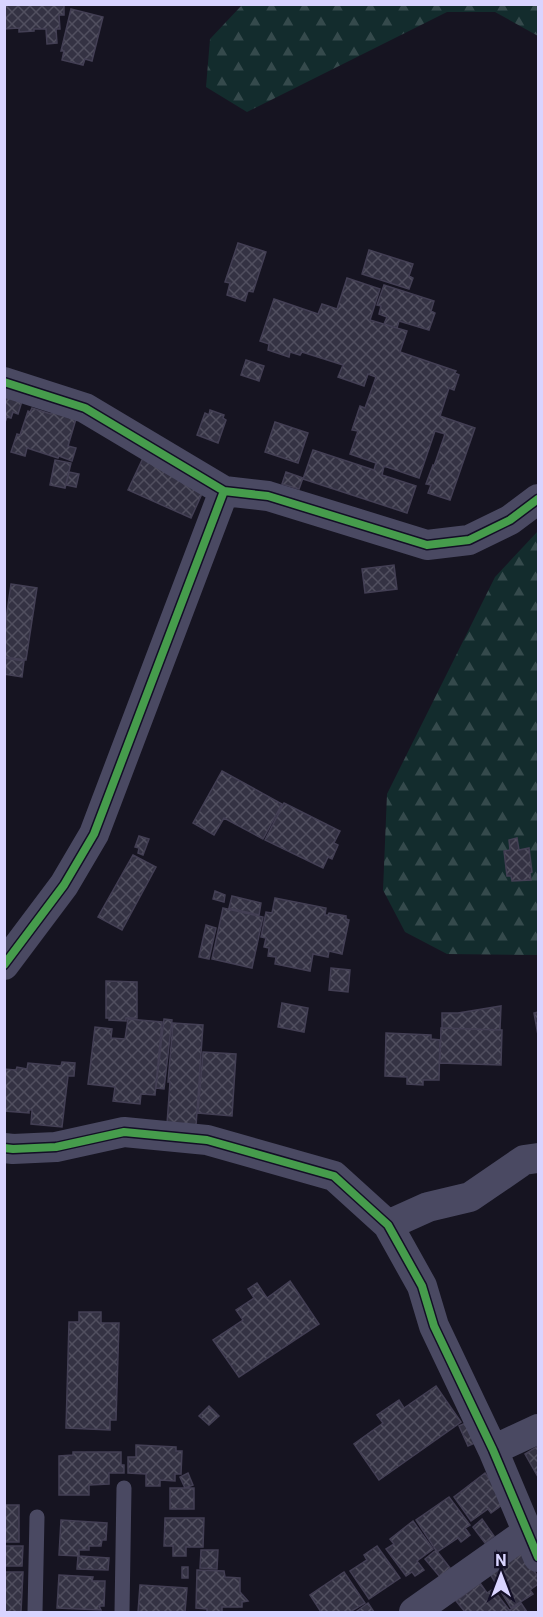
<svg xmlns="http://www.w3.org/2000/svg" width="543" height="1617" font-family="Roboto,sans-serif">
  <style>
    .forest { fill: url(#forest-firs) }
    .building { fill: url(#building-cross-hatch); stroke: #433f54; stroke-width: 1.5 }
    .lines { fill: none; stroke-linecap: round; stroke-linejoin: round }
    .lane { stroke: #4a4962; stroke-width: 15 }
    .street { stroke: #4a4962; stroke-width: 30 }
    .cycleway-casing { stroke: #130f26; stroke-width: 11 }
    .cycleway { stroke: #469c4c; stroke-width: 8 }
  </style>
  <defs>
    <pattern id="forest-firs" width="22" height="20" patternUnits="userSpaceOnUse" patternTransform="scale(1.5)"><rect width="22" height="20" fill="#132c2d"/><path d="M5 1l3.5 6h-7zM16 11l3.5 6h-7z" fill="#354a4c"/></pattern>
    <pattern id="building-cross-hatch" width="8" height="8" patternUnits="userSpaceOnUse" patternTransform="scale(1.5)"><rect width="8" height="8" fill="#343243"/><path d="M0 0l8 8M0 8l8-8" fill="none" stroke="#514f5f"/></pattern>
  </defs>
  <rect width="100%" height="100%" fill="#161421"/>
  <path class="forest" d="M242,5H538V36L495,12H447L247,112L206,87L210,39Z
    M538,531V955L447,954L405,932L383,890L387,794L495,577Z"/>
  <path class="building" d="M4,4H64V15H59L60,29H56L57,43L47,44L46,29H34V31L19,32V28L4,29Z
    M71,9L103,17L92,61L85,59L83,65L62,60L64,51H61Z
    M238,243L266,252L253,292L248,291L245,301L227,295L230,283L225,282Z
    M369,250L413,264L409,276L413,278L409,289L362,274Z
    M347,278L380,289L370,320L407,331L400,352L456,371L455,373L459,375L454,390L449,388L440,416L475,428L450,500L428,493L431,485L426,484L433,465L434,466L445,434L435,431L419,478L384,466L382,475L416,486L407,513L303,479L313,450L374,470L376,463L350,454L358,431L352,430L360,406L365,408L376,377L368,374L364,386L338,377L343,365L302,352L300,355L290,352L289,357L268,350L269,344L260,341L274,299L318,314L322,304L337,309Z
    M384,285L434,301L431,311L435,313L429,330L399,321L397,328L384,324L387,317L379,314L381,306L377,305Z
    M246,360L264,366L259,381L241,375Z
    M4,392L23,398L18,414L13,412L11,418L7,417L4,425Z
    M32,408L51,414L52,412L76,419L68,446L76,448L72,461L59,456L58,458L27,448L25,456L11,452L17,434L20,435L28,411L30,412Z
    M210,410L224,415L223,418L226,420L218,443L197,435L205,413L209,415Z
    M275,422L308,433L298,463L265,452Z
    M143,458L206,485L191,518L128,490Z
    M55,460L71,463L65,488L50,485Z
    M69,472L79,474L76,487L66,485Z
    M286,472L303,478L299,489L282,484Z
    M394,565L397,589L365,593L362,569Z
    M11,584L37,588L26,660L4,657V633Z
    M4,658L24,661L22,677L4,674Z
    M222,771L282,804L263,839L224,818L214,835L193,823Z
    M284,803L340,831L334,843L338,845L332,859L328,857L323,868L265,840Z
    M139,836L149,839L143,855L138,853L139,848L135,847Z
    M517,838L519,850L529,848L532,872L530,873L531,880L512,881L511,876H507L504,851L510,850L509,840Z
    M133,855L156,867L122,930L98,917Z
    M215,891L225,895L224,902L213,899Z
    M232,896L261,903L259,915L229,908Z
    M275,898L326,908L325,915H328L329,913L346,916V919L349,920L342,954L329,951L328,957L313,954L310,971L275,964L276,957L268,956L269,948L264,947L266,938L261,937L266,912L272,913Z
    M223,908L263,917L252,968L212,959Z
    M206,925L216,928L209,959L199,957Z
    M331,968L350,970L348,992L329,990Z
    M106,981L137,982V1018H126V1021L109,1020V1018H106Z
    M282,1003L308,1008L304,1032L278,1027Z
    M501,1006L500,1030L442,1028V1013H458Z
    M538,1012V1035L534,1013Z
    M128,1019L162,1022L155,1095L141,1094L140,1104L113,1101L115,1087L88,1084L95,1027L112,1029L111,1038L125,1039Z
    M164,1019L172,1020L164,1089L156,1088Z
    M173,1023L203,1025L196,1126L167,1124L170,1082H168Z
    M441,1028L502,1030L501,1065L440,1063Z
    M386,1033L431,1035V1039L440,1040L439,1080H423V1085L407,1084V1077L385,1076Z
    M203,1052L236,1054L232,1116L198,1113Z
    M62,1062L75,1063L74,1076H68L62,1127L31,1124L32,1110H29V1113L4,1111V1069L16,1070L17,1067L27,1069L28,1063L61,1066Z
    M290,1281L319,1324L239,1377L213,1340L243,1320L236,1310L254,1298L248,1289L257,1283L267,1298Z
    M79,1312H101V1323H119L116,1420H110V1430L66,1428L69,1322H79Z
    M436,1386L461,1422L379,1480L354,1444L383,1423L377,1415L399,1400L404,1408Z
    M209,1406L219,1416L209,1425L199,1416Z
    M468,1422L477,1442L468,1446L459,1426Z
    M136,1445L176,1447V1451H182L181,1474H175V1481L160,1480V1486H146V1474L128,1473V1457H136Z
    M538,1446V1477L525,1454Z
    M73,1452H121V1465H124V1473H109V1484L89,1485V1495H59V1456L73,1455Z
    M188,1473L193,1485L185,1488L180,1477Z
    M485,1473L506,1502L491,1513L488,1509L471,1521L454,1497Z
    M170,1488H194V1509H170Z
    M449,1497L470,1525L465,1528L470,1535L461,1542L458,1538L437,1552L416,1520Z
    M4,1505H19V1542H4Z
    M165,1518H204L203,1547H186V1556H173V1546H164Z
    M482,1519L494,1536L485,1543L473,1527Z
    M61,1520L107,1523L106,1540H102L101,1546H89V1550H79V1556L59,1555Z
    M413,1521L433,1549L417,1561L424,1570L415,1576L412,1572L406,1576L386,1549L394,1544L390,1539Z
    M4,1546H23L22,1566H4Z
    M377,1546L400,1578L369,1599L350,1571L367,1560L364,1555Z
    M201,1550H218L217,1569L200,1568Z
    M436,1550L450,1568L440,1577L425,1559Z
    M522,1552L538,1577V1584L530,1590L533,1594L511,1608L490,1574Z
    M78,1556L109,1558L108,1570L77,1569Z
    M182,1567H188V1578H182Z
    M197,1570L224,1571L225,1577L240,1578V1592L248,1601L242,1602V1607H222V1612H207V1609L196,1608Z
    M4,1572H23L21,1612H4Z
    M344,1572L365,1603L350,1612H321L310,1595Z
    M59,1575L93,1577L92,1581H105L104,1606H99L101,1610L57,1608Z
    M480,1583L487,1593L493,1589L510,1611L508,1612H465L456,1601Z
    M140,1585L187,1588L185,1612H138Z
    M368,1603L374,1612H358L357,1611Z
    M521,1603L527,1612H511L510,1610Z"/>
  <g class="lines">
    <path class="lane" d="M35,1612L37,1517
      M122,1612L124,1488"/>
    <path class="street" d="M4,382L85,408L224,491L268,496L427,545L469,540L510,520L538,499
      M4,965L64,885L94,834L224,491
      M4,1148L13,1149L56,1147L124,1132L207,1140L334,1176L388,1225L422,1286L434,1326L493,1450L538,1557
      M388,1225L428,1207L470,1197L524,1160L538,1158
      M493,1450L538,1429
      M414,1612L527,1532"/>
    <defs>
      <path id="cycleway" d="M4,382L85,408L224,491L268,496L427,545L469,540L510,520L538,499
        M4,965L64,885L94,834L224,491
        M4,1148L13,1149L56,1147L124,1132L207,1140L334,1176L388,1225L422,1286L434,1326L493,1450L538,1557"/>
    </defs>
    <use href="#cycleway" class="cycleway-casing"/>
    <use href="#cycleway" class="cycleway"/>
  </g>
  <rect width="543" height="1617" fill="none" stroke="#d9d4ff" stroke-width="12"/>
  <g transform="translate(501 1575)" stroke="#130f26" stroke-width="4.5" paint-order="stroke">
  <path d="M0-4.5L10 22L0 15L-10 22Z" fill="#d9d4ff"/>
  <text y="-9" font-size="16" font-weight="bold" text-anchor="middle" fill="#d9d4ff">N</text>
  </g>
</svg>
